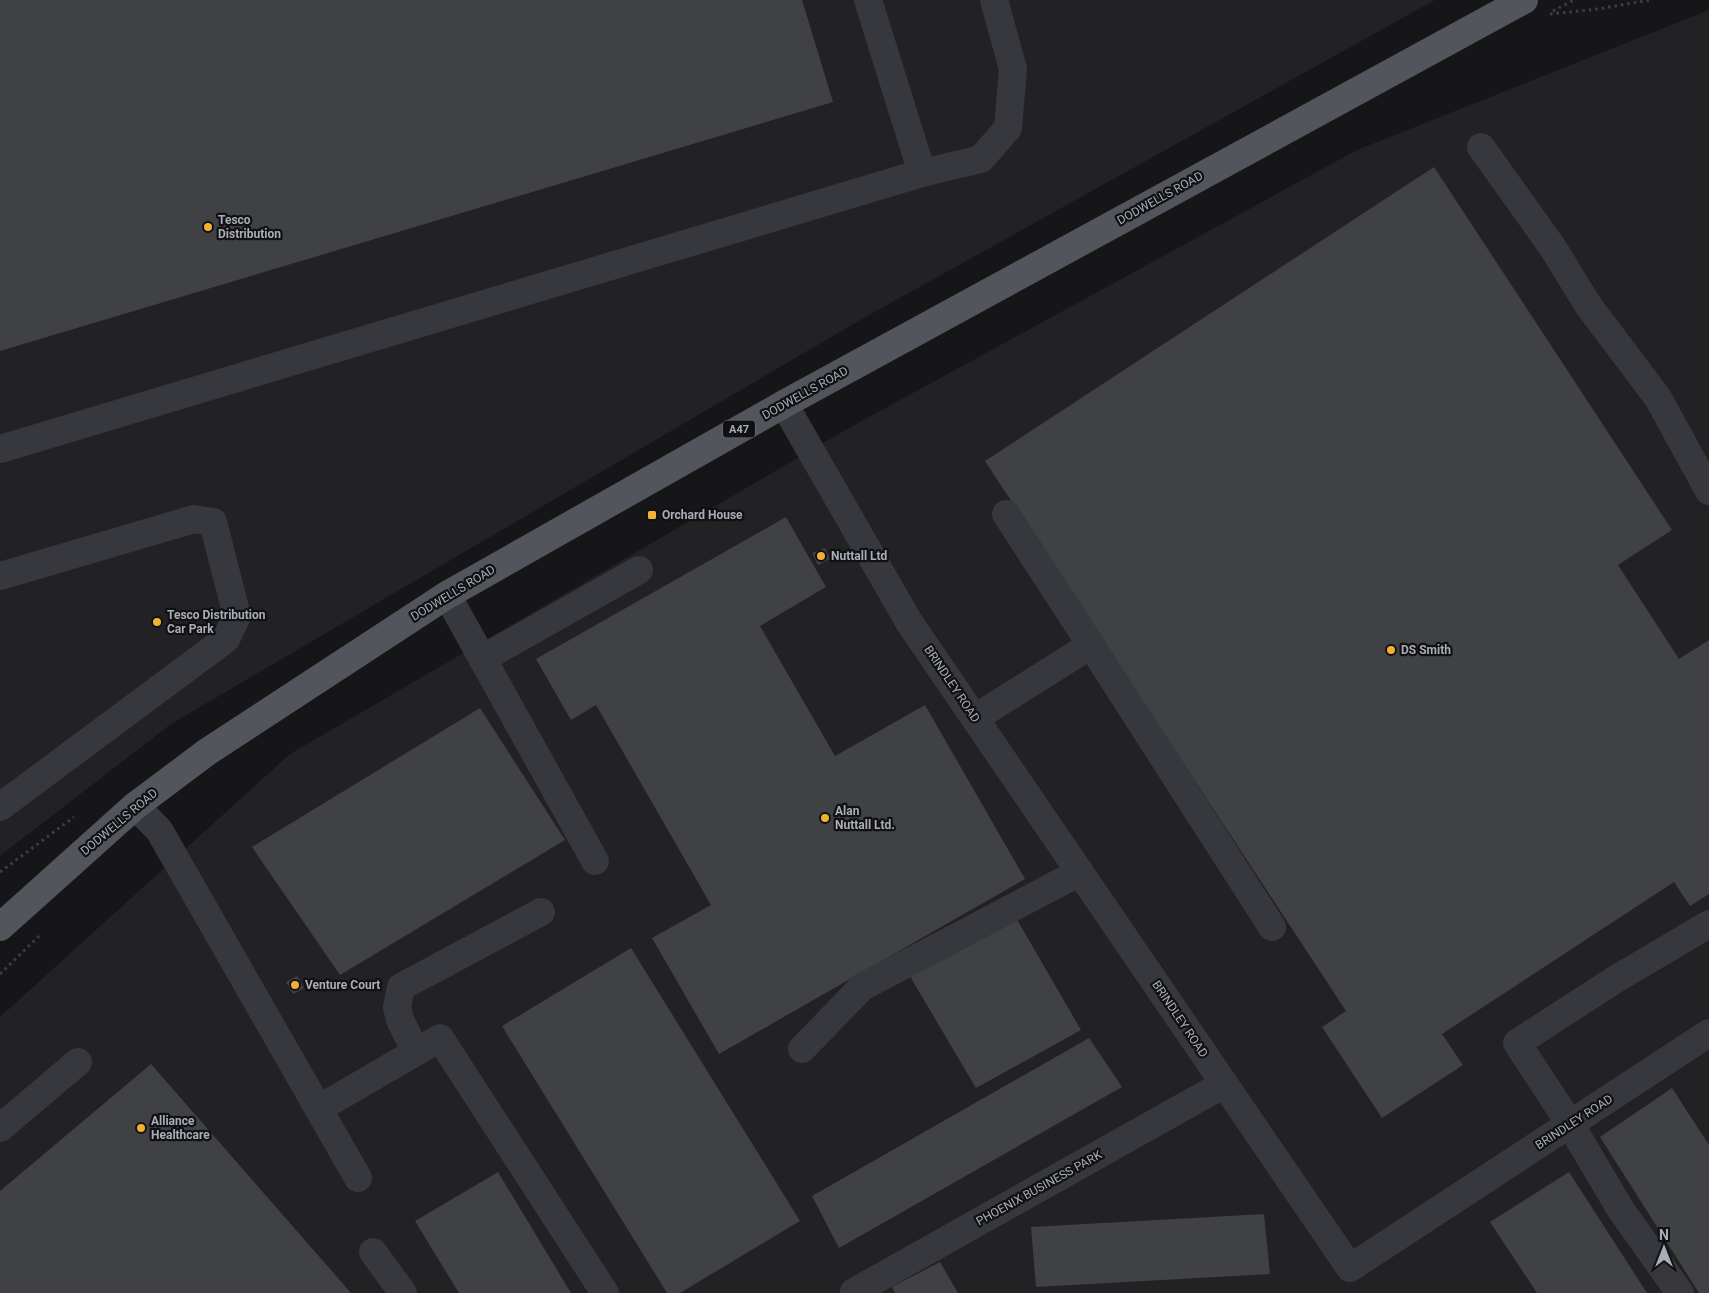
<svg xmlns="http://www.w3.org/2000/svg" width="1709" height="1293" font-family="Roboto,sans-serif">
  <style>
    .built { fill: #222225 }
    .building { fill: #404145 }
    .lines { fill: none; stroke-linecap: round; stroke-linejoin: round }
    .path { stroke: #3d3f44; stroke-width: 3; stroke-dasharray: 2.5 4; stroke-linecap: butt }
    .minor { stroke: #37383d; stroke-width: 28 }
    .major { stroke: #53555c; stroke-width: 28 }
    .poi-dot { fill: #f2b134; stroke: #111113; stroke-width: 2 }
    .labels { text-anchor: middle; dominant-baseline: central; stroke-width: 4.5; stroke-linejoin: round; paint-order: stroke }
    .shield { fill: #111113; stroke: #7b7e86; stroke-width: 1 }
    .shield-label { font-size: 11px; font-weight: bold; fill: #a8adb8 }
    .street-label { font-size: 12px; fill: #a8adb8; stroke: #111113 }
    .poi-label { font-size: 12px; font-weight: bold; fill: #a8adb8; stroke: #111113; text-anchor: start }
  </style>
  <rect width="100%" height="100%" fill="#161618"/>
  <path class="built" d="M0,0H1435L862,319L171,724L0,856Z
    M1709,10V1293H0V1017L290,754L849,428L1357,150Z"/>
  <path class="building" d="M0,0H802L833,102L0,351Z
    M1434,167L1672,530L1618,565L1679,659L1709,640V894L1690,906L1674,882L1442,1034L1463,1065L1382,1118L1322,1027L1346,1011L985,461Z
    M786,517L826,587L760,626L835,756L925,705L1025,879L719,1054L652,938L711,905L596,705L571,720L536,659Z
    M825,548L830,559L818,565L812,553Z
    M480,708L565,840L340,975L252,847Z
    M1015,916L1081,1030L976,1088L908,973Z
    M631,948L800,1221L680,1293H667L502,1026Z
    M297,976L304,988L293,994L286,982Z
    M1089,1038L1122,1087L839,1248L812,1196Z
    M151,1064L351,1293H0V1191Z
    M1672,1088L1709,1145V1293H1699L1600,1137Z
    M498,1172L571,1293H459L415,1221Z
    M1569,1172L1647,1293H1537L1490,1222Z
    M1264,1214L1270,1274L1036,1287L1031,1227Z
    M940,1262L958,1293H895L892,1287Z"/>
  <g class="lines">
    <path class="path" d="M1553,11L1574,0
      M1550,14L1598,9L1650,0
      M0,872L74,817
      M0,974L39,936"/>
    <path class="minor" d="M1481,147L1553,248L1588,305L1658,398L1709,491
      M922,173L981,159L1008,128L1013,69L994,0
      M784,404L909,622L1350,1268L1709,1033
      M0,449L922,173L868,0
      M1006,514L1091,645
      M0,576L194,519L213,522L237,616L226,639L0,807
      M447,595L595,861
      M482,659L639,570
      M975,718L1091,645L1272,927
      M135,806L159,830L358,1178
      M802,1049L862,987L1080,872
      M416,1052L400,1020L397,1007L401,987L541,912
      M318,1109L440,1038L605,1293
      M0,1128L78,1062
      M373,1252L403,1293
      M854,1292L1224,1084
      M1680,1293L1621,1210L1570,1124L1517,1043L1616,979L1709,924"/>
    <path class="major" d="M0,927L135,806L207,752L447,595L784,404L1524,0"/>
  </g>
  <g class="poi-dot">
    <circle cx="208" cy="227" r="5"/>
    <rect x="647" y="510" width="10" height="10" rx="2.5"/>
    <circle cx="821" cy="556" r="5"/>
    <circle cx="157" cy="622" r="5"/>
    <circle cx="1391" cy="650" r="5"/>
    <circle cx="825" cy="818" r="5"/>
    <circle cx="295" cy="985" r="5"/>
    <circle cx="141" cy="1128" r="5"/>
  </g>
  <g class="labels">
    <rect class="shield" x="723" y="420.5" width="32" height="17" rx="4"/>
    <g class="shield-label">
      <text x="739" y="429">A47</text>
    </g>
    <g class="street-label">
      <text transform="translate(1160 198) rotate(-29)">DODWELLS ROAD</text>
      <text transform="translate(805 393) rotate(-29)">DODWELLS ROAD</text>
      <text transform="translate(453 593) rotate(-31)">DODWELLS ROAD</text>
      <text transform="translate(952 684) rotate(56)">BRINDLEY ROAD</text>
      <text transform="translate(119 822) rotate(-40)">DODWELLS ROAD</text>
      <text transform="translate(1180 1019) rotate(56)">BRINDLEY ROAD</text>
      <text transform="translate(1574 1122) rotate(-33)">BRINDLEY ROAD</text>
      <text transform="translate(1039 1188) rotate(-29)">PHOENIX BUSINESS PARK</text>
    </g>
    <g class="poi-label">
      <text x="218" y="220">Tesco<tspan x="218" dy="14">Distribution</tspan></text>
      <text x="662" y="515">Orchard House</text>
      <text x="831" y="556">Nuttall Ltd</text>
      <text x="167" y="615">Tesco Distribution<tspan x="167" dy="14">Car Park</tspan></text>
      <text x="1401" y="650">DS Smith</text>
      <text x="835" y="811">Alan<tspan x="835" dy="14">Nuttall Ltd.</tspan></text>
      <text x="305" y="985">Venture Court</text>
      <text x="151" y="1121">Alliance<tspan x="151" dy="14">Healthcare</tspan></text>
    </g>
  </g>
  <g transform="translate(1664 1248)" stroke="#111113" stroke-width="4" paint-order="stroke">
  <path d="M0-4L9 19L0 12L-9 19Z" fill="#a8adb8"/>
  <text y="-8" font-size="14" font-weight="bold" text-anchor="middle" fill="#a8adb8">N</text>
  </g>
</svg>
